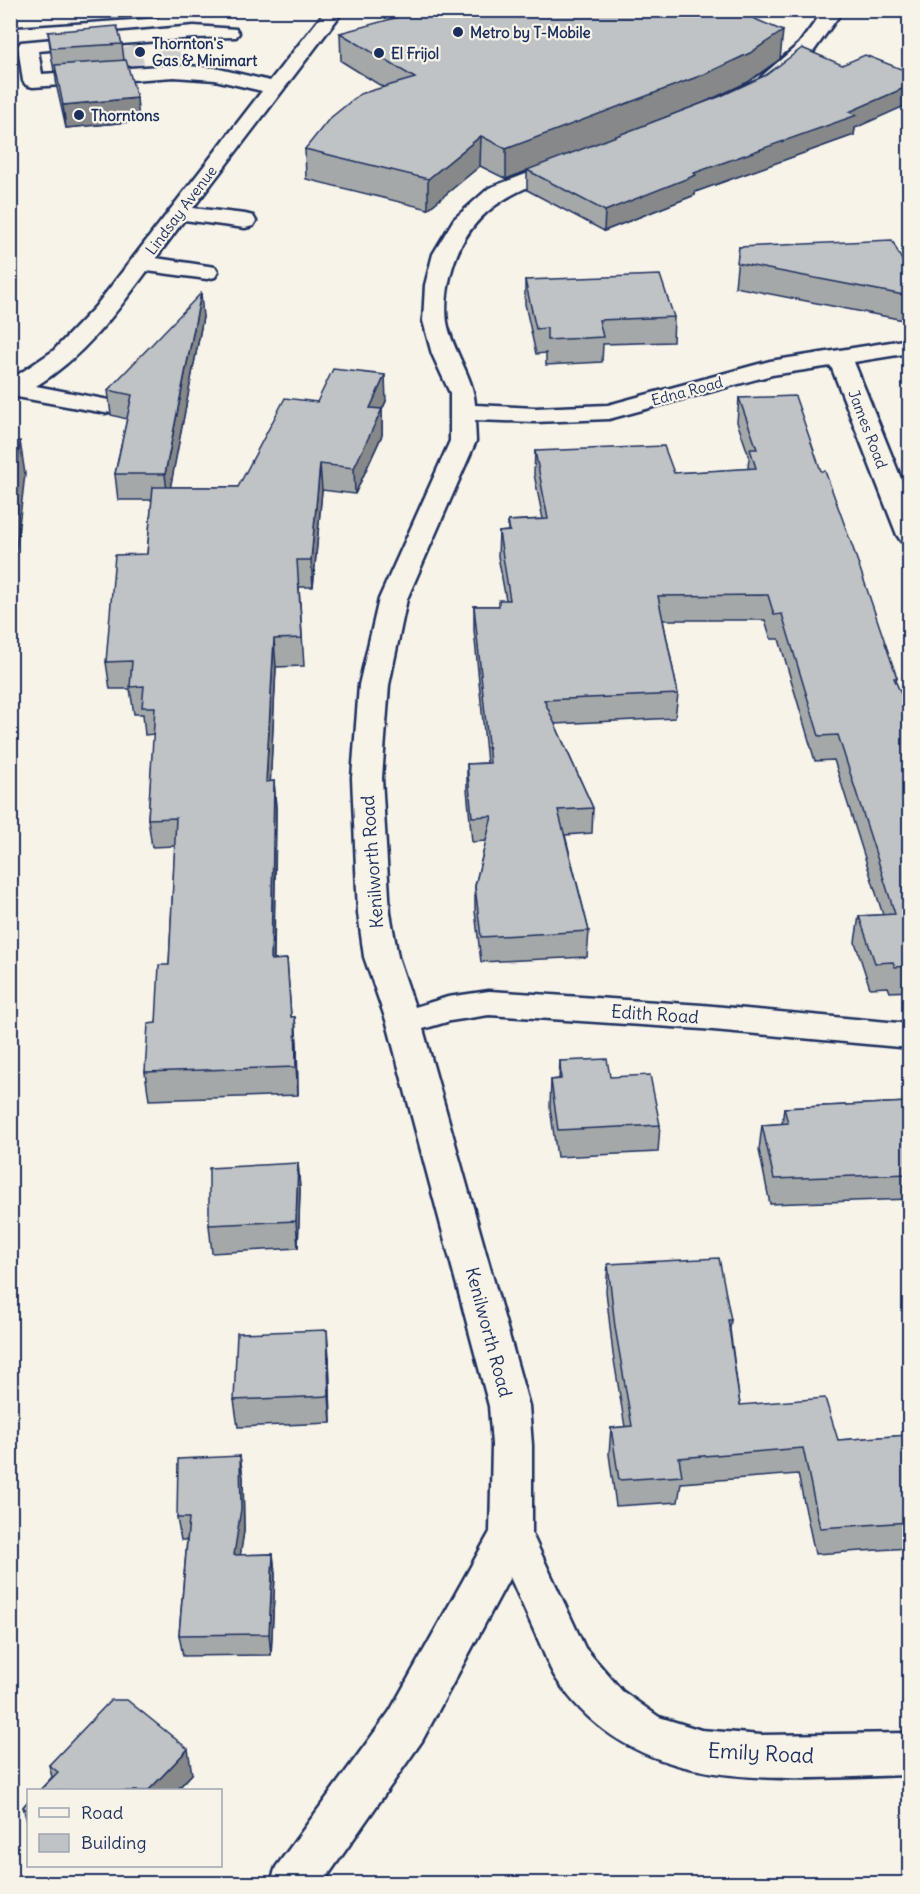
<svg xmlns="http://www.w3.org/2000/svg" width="920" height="1894" font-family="Delius,sans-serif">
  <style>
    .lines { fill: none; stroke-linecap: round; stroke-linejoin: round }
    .minor-tunnel { stroke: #cbcccc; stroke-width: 21; stroke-dasharray: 21 10; stroke-linecap: butt }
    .minor-casing { stroke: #1b2f5e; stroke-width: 5 }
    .major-casing { stroke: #1b2f5e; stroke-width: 5 }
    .minor { fill: #f7f3e8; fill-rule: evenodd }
    .major { fill: #f7f3e8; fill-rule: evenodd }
    .wall { fill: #a5a8a9; stroke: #1b2f5e; stroke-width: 1.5 }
    .shaded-wall { fill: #86888a; stroke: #1b2f5e; stroke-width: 1.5 }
    .building { fill: #c0c3c5; stroke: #1b2f5e; stroke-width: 1.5 }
    .poi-dot { fill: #1b2f5e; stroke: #f7f3e8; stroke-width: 2 }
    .labels { text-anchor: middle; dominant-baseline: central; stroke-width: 4.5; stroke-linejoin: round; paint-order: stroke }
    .far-poi-label { font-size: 15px; font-weight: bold; fill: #1b2f5e; stroke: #f7f3e8; text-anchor: start }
    .far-street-label { font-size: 15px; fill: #1b2f5e; stroke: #f7f3e8 }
    .street-label { font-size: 18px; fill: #1b2f5e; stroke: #f7f3e8 }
    .near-street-label { font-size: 21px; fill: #1b2f5e; stroke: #f7f3e8 }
  </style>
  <rect width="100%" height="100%" fill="#f7f3e8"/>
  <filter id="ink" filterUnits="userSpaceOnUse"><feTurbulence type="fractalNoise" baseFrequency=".0167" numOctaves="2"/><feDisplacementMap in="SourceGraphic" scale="12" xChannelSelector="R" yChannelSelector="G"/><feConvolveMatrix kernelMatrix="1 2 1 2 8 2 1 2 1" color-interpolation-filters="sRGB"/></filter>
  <g filter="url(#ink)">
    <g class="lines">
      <path class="minor-tunnel" d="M167,44L171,63
        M128,47L134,66"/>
      <defs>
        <path id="minor" d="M323,10H341V14L193,208L245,214L253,216L256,221L253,226L245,228L184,220L156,258L215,267L218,272L215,277L207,279L147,271C116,313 82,358 36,386L114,401L117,406L114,411L105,413L17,397L10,398V380L53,351L95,307L262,91L215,80L174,77L33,87L26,85L23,81L18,46L21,42L194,26L236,29L239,33L236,37L194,38L38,51L42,74L174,65L215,68L270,81L323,14Z
          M824,10H843L813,52L777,83H763L760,79L763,75L799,44Z
          M568,158L575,160L579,164L575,168C515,191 466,207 450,277C447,290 445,309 447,322C452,351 474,377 475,405L535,408L608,405L770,361L910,339V353L854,362L910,501V543L901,541L897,535L831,366L772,375L609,419L535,422L475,420L476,441L407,599L389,685L382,778L390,913L398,957L415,1007L448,997L489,991L702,1005L910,1024V1048L702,1029L489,1015L450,1021L423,1029L529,1406L532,1445V1534L585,1648L622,1691L659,1717L701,1730L761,1735L910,1733V1775C783,1778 634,1799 555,1677C549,1667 545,1655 540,1644C530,1622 520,1599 510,1577L422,1741L322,1884H270L276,1867L390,1711L490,1532L492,1445L489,1406L387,1023L364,957L358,913L352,778L359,685L379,599L450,441V393L432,354L423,321L425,285L433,254L454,219L489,188Z"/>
        <path id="major" d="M65,10H163L161,14L154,16L10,26V14Z"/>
      </defs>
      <use href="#minor" class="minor-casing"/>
      <use href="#major" class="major-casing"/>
      <use href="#minor" class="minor"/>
      <use href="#major" class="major"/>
    </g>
    <path class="wall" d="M417,15L780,59L748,82L712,99L855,128L854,135L695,192V195L604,231L527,190V171L506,179L480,166L428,209L306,179L305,149L383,87L341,61L340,33Z
      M48,32L122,44L124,60L139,121L66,128L57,88L55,71H54L51,54Z
      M739,247L909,275V321L735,287Z
      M525,280L674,317L673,342L603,344L602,362L546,365V353L536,354L525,304Z
      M203,317L170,487H238L317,402L386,401L382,410V435L355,494L322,490L313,587H299L304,666L276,667L270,782L274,781L276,809L274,960L287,959L291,1017H295L297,1045L298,1095L149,1100L145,1072L169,965L175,846L152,847L148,819L154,734L145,735L143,714H134L130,689H110L106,662L147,554L152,500H118L115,474L127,419L111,415L108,390Z
      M739,398L821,471L897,678L896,683L909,712V991L890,992L888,987L870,988L855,942L859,916L883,915L834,760L815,761L779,639H771L765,620H663L678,694L675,718L555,724L593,808L592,833L565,835L589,931L587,957L481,962L475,911V886L486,841L472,842L467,789V764L487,763L474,630V606H499L506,600L498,556L499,532L508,531V521L543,519L534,474L535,451L674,473L748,469L749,456L737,422Z
      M560,1061L610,1077L660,1125L658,1152L557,1157L550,1107L551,1080L559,1079Z
      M909,1102V1199L770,1204L759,1150L762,1125L782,1124L784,1108Z
      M298,1163L300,1190L298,1248L212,1253L209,1225Z
      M608,1264L731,1320L730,1329L740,1405L838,1440L909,1435V1548L815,1554L798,1474L681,1483L678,1502L616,1506L609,1454L611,1428L625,1427L613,1354L606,1291Z
      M329,1357L331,1423L238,1427L234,1400Z
      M240,1456L243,1478L244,1531L240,1555L273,1554L275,1575L271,1655L183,1656L179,1635L187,1540H181L177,1518Z
      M49,1765L192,1774L176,1791H39L52,1777Z
      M28,1801V1825L23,1807Z"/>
    <path class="shaded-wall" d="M783,31L780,59L748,82L703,103L506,179V149Z
      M909,86V104L855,128L854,135L695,192V195L604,231L605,211L694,173Z
      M137,98L139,121L66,128L63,105Z
      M481,136L480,166L428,209V179Z
      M14,191L17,215L10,217V192Z
      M201,293L203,317L168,500L165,474Z
      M385,375L386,401L382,410V435L355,494L354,468L370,408Z
      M20,441L25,474L10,603V523Z
      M320,464L322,490L313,587L311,560Z
      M274,639L276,667L269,810L266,782Z
      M274,781L276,809L273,988L271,960Z
      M295,1017L297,1045L298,1095L296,1067Z
      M298,1163L300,1190L298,1248L296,1221Z
      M327,1330L329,1357L331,1423L329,1396Z
      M240,1456L243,1478L244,1531L237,1577L234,1555Z
      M273,1554L275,1575L271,1655L269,1634Z
      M188,1749L192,1774L176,1791H148Z"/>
    <path class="building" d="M433,10H734L783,31L750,53L705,74L506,149L481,136L428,179L305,149L329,119L360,94L415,78L340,33L413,13L417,15Z
      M117,26L122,44L51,48L48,32Z
      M802,48L842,65L865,55L909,72V86L849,112L857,115L694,173L696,175L605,211L527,170L721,96L766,75Z
      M126,60L137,98L63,105L55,65Z
      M892,240L909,275V296L737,263L739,247Z
      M660,275L674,317L599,320L603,337L547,340V328L536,329L525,280Z
      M201,293L165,474H115L132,395L108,390Z
      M333,369L385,375L370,408L382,409L354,468L320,464L311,560H297L302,638L274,639L266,782L274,781L271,960L287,959L291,1017H295L296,1067L145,1072L148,1024L156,1023L159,965H169L176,818L148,819L155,707H142L144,686L130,687L132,661L106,662L115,555L147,554L153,487H238L285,398L317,402Z
      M795,396L821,471H825L853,548L897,678H894L909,712V966L895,967L893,962L875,963L859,916L895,914L838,735L819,736L782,614L774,615L768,595L658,596L678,694L544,700L593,808L558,810L589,931L481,937L475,886L492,816L472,817L467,764L490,763L474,606H499V600H510L499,532L510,531L508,521L548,519L535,451L664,446L674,473L756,468L750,449H757L739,398Z
      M10,441H20L10,523Z
      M607,1059L610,1077L650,1075L660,1125L558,1130L551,1080L561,1079L560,1061Z
      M909,1102V1174L774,1179L762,1125L788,1123L784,1108Z
      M298,1163L296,1221L209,1225V1168Z
      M719,1258L731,1320H728L740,1405L825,1398L838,1440L909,1435V1522L820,1528L803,1448L679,1458L682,1476L619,1480L611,1428L632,1426L615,1327L608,1264Z
      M327,1330L329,1396L234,1400L237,1333Z
      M240,1456L241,1509L234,1555L273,1554L269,1634L179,1635L189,1518H177L178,1459Z
      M111,1700H127L188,1749L148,1791H39L58,1772L49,1765Z
      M28,1801V1811L23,1807Z"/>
  </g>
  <g class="poi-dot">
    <circle cx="458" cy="32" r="6"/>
    <circle cx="140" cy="52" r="6"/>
    <circle cx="379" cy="53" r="6"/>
    <circle cx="79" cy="115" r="6"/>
  </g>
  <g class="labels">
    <g class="far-poi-label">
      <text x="470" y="32">Metro by T-Mobile</text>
      <text x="152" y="43">Thornton's<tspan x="152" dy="17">Gas &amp; Minimart</tspan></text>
      <text x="391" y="53">El Frijol</text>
      <text x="91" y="115">Thorntons</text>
    </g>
    <g class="far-street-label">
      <text transform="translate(181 210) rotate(-53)">Lindsay Avenue</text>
      <text transform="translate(687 391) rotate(-15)">Edna Road</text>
      <text transform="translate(868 429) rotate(69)">James Road</text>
    </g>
    <g class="street-label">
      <text transform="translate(372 862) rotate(-94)">Kenilworth Road</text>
      <text transform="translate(655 1014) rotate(4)">Edith Road</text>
      <text transform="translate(489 1332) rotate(75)">Kenilworth Road</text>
    </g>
    <g class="near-street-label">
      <text transform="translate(761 1753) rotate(3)">Emily Road</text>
    </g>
  </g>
  <rect width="920" height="1894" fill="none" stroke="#f7f3e8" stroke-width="36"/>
  <rect x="18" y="18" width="884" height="1858" fill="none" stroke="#1b2f5e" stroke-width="2" filter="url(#ink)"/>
  <rect x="27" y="1789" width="195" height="78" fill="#f7f3e8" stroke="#9fa5b1" stroke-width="1.5"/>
  <rect x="39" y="1808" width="30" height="9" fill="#f7f3e8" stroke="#9fa5b1" stroke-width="1.5"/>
  <text x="81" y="1819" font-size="18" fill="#1b2f5e">Road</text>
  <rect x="39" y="1834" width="30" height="18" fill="#c0c3c5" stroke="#9fa5b1" stroke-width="1.5"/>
  <text x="81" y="1849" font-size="18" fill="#1b2f5e">Building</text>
</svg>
